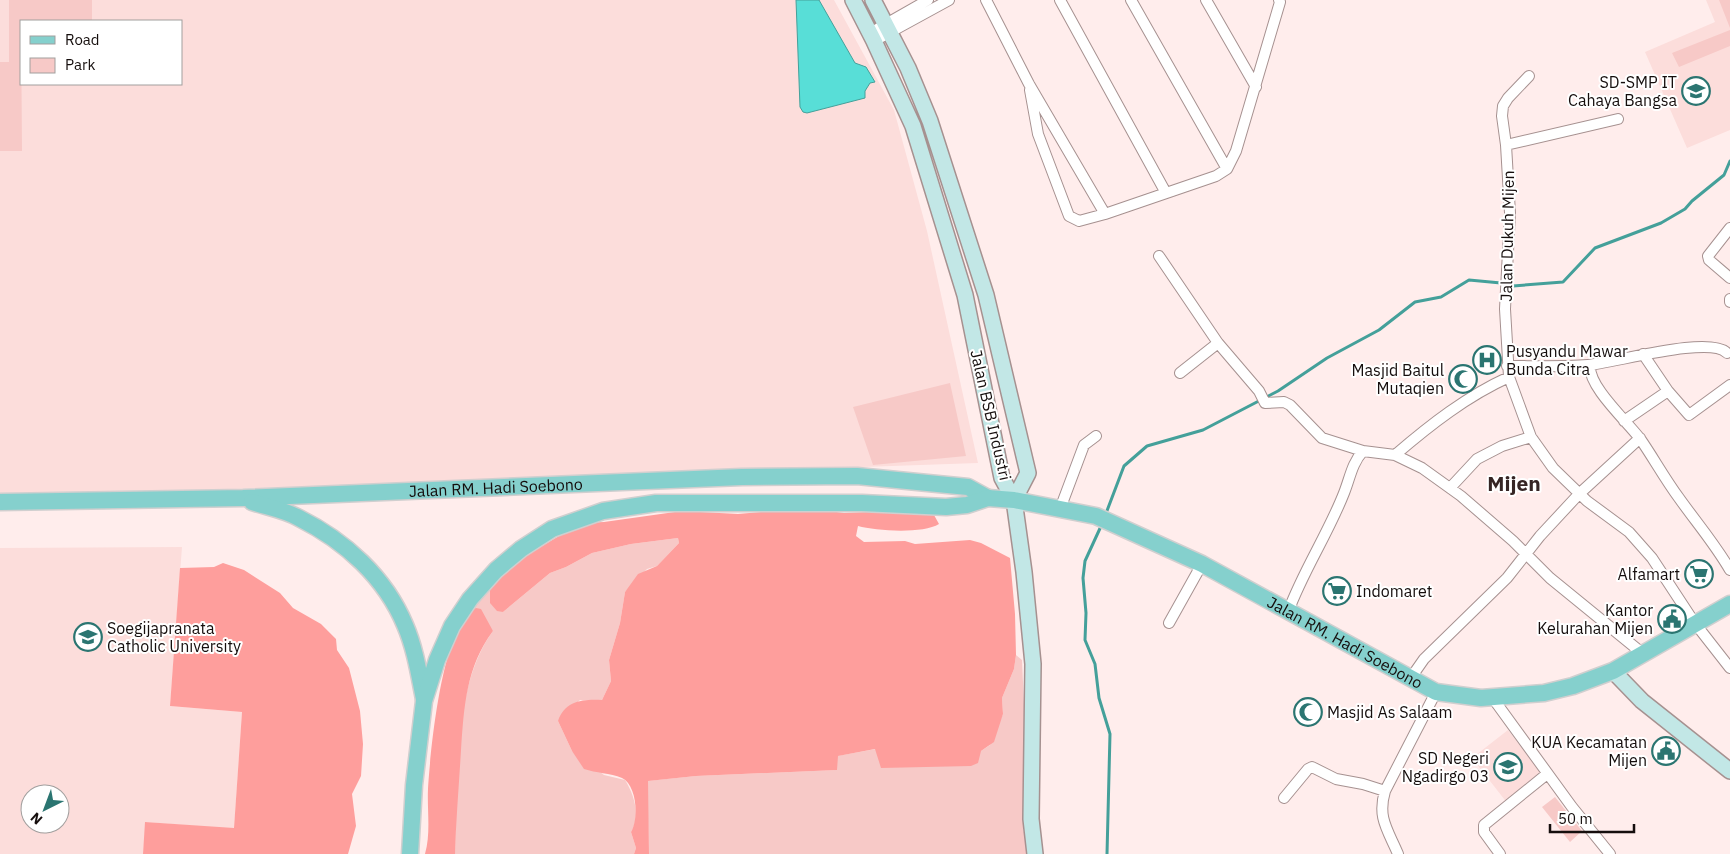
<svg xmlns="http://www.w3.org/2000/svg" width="1730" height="854" font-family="'IBM Plex Sans',sans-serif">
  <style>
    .built { fill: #fcdddb; fill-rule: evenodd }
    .green { fill: #f7c9c7 }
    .forest { fill: #fe9e9c }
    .water { fill: #58ded7; stroke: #44a09a }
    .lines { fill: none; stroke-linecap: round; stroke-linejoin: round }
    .stream { stroke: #44a09a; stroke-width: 3 }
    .street-casing { stroke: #a69190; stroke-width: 12 }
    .secondary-casing { stroke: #a69190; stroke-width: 18 }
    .primary-casing { stroke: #d0cfcf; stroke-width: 19 }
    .street { stroke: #fff; stroke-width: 10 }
    .secondary { stroke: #c2e7e6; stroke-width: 15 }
    .primary { stroke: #85d0cd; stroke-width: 16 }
    .labels { text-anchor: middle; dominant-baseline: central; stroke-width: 4; stroke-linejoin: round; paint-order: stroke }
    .poi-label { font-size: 16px; fill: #150e0d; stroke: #fff; text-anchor: end }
    .street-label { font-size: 16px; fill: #150e0d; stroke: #fff }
    .district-label { font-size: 21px; font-weight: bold; fill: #352524; stroke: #fff }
  </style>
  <rect width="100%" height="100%" fill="#ffedec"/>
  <path class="built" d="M0,0H834L894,110L927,231L978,463L150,492L0,493ZM21,21H181V84H21Z
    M1706,0H1730V130L1687,148L1645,52L1715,22Z
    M182,547L170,706L242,712L234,829L146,822L143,854H0V548ZM30,794H60V824H30Z
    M1508,730L1543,776L1508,804L1472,758Z"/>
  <path class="green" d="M9,0H92V21H21L22,151H0V62H9Z
    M1719,0H1730V28Z
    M1730,30V46L1679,67L1672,53Z
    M950,383L966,456L873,465L853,407Z
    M678,538L679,543L657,566L647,569L625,592L620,623L609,660L611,681L602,700H580L558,721L572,751L604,775L625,780C634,794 641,816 631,832L636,848L634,854H455C457,787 452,686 493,631L471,610L490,587L503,612L550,573L566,567L592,553L631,544Z
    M1016,655L1022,660L1025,728L1023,828L1029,854H649L647,781L696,776L837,770V756L876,749L981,751L990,745L1003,714L1002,698L1014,669Z
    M1555,797L1582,831L1570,842L1542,807Z"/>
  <path class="forest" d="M807,508L844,513L913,510L934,515L939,524C923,534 876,531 858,526L856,536L864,542L905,541L915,544L970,540L981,543L1010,558L1015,614L1016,655L1014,669L1002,698L1003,714L994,742L981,751L978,763L971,766L881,768L875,749L838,756L837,770L696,776L648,781L649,854H634L636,848L631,832C639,819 637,785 622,778C610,773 596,773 584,769L572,751L558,721C565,701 582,699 602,700L611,681L609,660L620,623L625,592L638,574L657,566L679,543L678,538L631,544L592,553L566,567L550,573L503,612L497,611L490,603V587L520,559L581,523L604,522L682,511L738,514Z
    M223,563L244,570L280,593L293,608L321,624L336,639L337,650L349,668L360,711L363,744L361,776L352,794L356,826L348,854H143L145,822L234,828L242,712L170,706L180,568L214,567Z
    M476,608L481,609L493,631C466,667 464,707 461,750C459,785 456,819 455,854H425C431,833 427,810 428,789C430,755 442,621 476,608Z"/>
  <path class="water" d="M796,0H819L855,63L866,67L875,82L870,83L865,91V98L807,113L803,112L800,107Z"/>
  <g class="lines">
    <path class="stream" d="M1513,286L1563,282L1595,248L1661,223L1685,209L1692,201L1724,175L1730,161
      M1105,516L1124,466L1147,446L1203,430L1278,391L1327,358L1379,330L1415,302L1441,297L1469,280L1501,283
      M1102,524L1085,561L1083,578L1086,613L1085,640L1095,664L1099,698L1110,734L1107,854"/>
    <defs>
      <path id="street" d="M986,0L1029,84L1105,214L1216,176L1227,169L1236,151L1280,2L1279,0
        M1060,0L1166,193
        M1131,0L1227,169
        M1206,0L1256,87
        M870,33L928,0
        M874,41L949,0
        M1529,76L1508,98L1503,106L1502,116L1506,145L1510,213L1505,309L1509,377L1531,437L1553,468L1587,501L1629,532L1652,558L1694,622L1730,668
        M1030,90L1038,134L1069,216L1079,221L1105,214
        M1506,145L1618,119
        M1730,228L1708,256L1709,260L1730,278
        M1159,256L1218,343L1259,391L1265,403L1284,402L1290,405L1322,438L1363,451L1395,455L1422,468L1461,496L1513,541L1550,578L1642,653
        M1730,299V302
        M1643,354L1668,391
        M1590,365C1588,387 1628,422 1641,440C1654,459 1665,479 1679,498C1696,522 1715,544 1730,570
        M1507,366C1534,366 1561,367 1588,365C1614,363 1710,335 1727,353
        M1180,373L1218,343
        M1624,421L1668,391L1689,415L1730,385
        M1395,455C1430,425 1467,396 1509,377
        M1450,488L1477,459L1502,446L1531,437
        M1060,509L1084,445L1096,436
        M1288,612C1303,571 1328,534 1344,493C1350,478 1352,463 1363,451
        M1169,623L1202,564
        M1410,679L1424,659L1507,578L1540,536L1579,494L1640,438
        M1492,697L1572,807L1610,854
        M1284,798L1308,769L1312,767L1336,779L1363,784L1385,791
        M1398,854C1388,830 1377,818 1385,791L1436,692
        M1500,854L1484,832V825L1547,774"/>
      <path id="secondary" d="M853,0L874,41L913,126L965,295L1002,478L1014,500L1024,572L1033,664L1031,819L1035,854
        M873,0L908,68L930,121L986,295L1028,473L1014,500
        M1613,671L1642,701L1730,771"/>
      <g id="primary">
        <path id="s1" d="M0,502L243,498L742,477L857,476L968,487L988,498"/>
        <path d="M252,502C267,507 285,510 299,518C345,541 385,577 405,625C415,648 419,674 424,699"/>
        <path id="s2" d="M410,854L414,785L424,701L437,660L452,626L470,599L496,570L521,549L552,529L603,511L656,503H862L946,507L967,505L988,498L1014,500L1096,516L1202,564L1436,692L1481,698L1544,693L1573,686L1613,671L1730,604"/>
      </g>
    </defs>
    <use href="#street" class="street-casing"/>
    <use href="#secondary" class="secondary-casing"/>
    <use href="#primary" class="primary-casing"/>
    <use href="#street" class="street"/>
    <use href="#secondary" class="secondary"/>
    <use href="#primary" class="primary"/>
  </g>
  <defs>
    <symbol id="school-ring" viewBox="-11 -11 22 22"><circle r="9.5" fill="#fff" stroke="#2b7571" stroke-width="1.5"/><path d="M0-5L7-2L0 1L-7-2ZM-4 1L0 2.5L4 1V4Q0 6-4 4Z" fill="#2b7571"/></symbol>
    <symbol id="hospital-ring" viewBox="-11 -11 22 22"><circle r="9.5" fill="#fff" stroke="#2b7571" stroke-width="1.5"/><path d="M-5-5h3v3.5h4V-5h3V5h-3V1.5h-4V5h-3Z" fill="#2b7571"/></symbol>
    <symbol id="mosque-ring" viewBox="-11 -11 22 22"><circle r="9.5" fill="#fff" stroke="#2b7571" stroke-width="1.5"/><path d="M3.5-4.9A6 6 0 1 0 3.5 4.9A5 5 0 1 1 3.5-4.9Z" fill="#2b7571"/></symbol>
    <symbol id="supermarket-ring" viewBox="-11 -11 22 22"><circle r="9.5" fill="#fff" stroke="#2b7571" stroke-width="1.5"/><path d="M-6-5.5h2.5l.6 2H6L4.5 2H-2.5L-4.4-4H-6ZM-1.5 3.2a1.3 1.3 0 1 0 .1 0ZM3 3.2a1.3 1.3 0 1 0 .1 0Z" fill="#2b7571"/></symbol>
    <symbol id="civic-ring" viewBox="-11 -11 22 22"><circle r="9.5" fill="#fff" stroke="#2b7571" stroke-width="1.5"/><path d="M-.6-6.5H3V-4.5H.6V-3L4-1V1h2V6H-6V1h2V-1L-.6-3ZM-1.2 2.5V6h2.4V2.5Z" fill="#2b7571"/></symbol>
    <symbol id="university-ring" viewBox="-11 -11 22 22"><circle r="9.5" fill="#fff" stroke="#2b7571" stroke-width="1.5"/><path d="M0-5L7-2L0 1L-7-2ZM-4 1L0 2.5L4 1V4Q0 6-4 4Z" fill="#2b7571"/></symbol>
  </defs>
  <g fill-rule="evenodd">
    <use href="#school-ring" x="1680" y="75" width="32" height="32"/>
    <use href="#hospital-ring" x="1471" y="344" width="32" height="32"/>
    <use href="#mosque-ring" x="1447" y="363" width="32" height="32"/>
    <use href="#supermarket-ring" x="1683" y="558" width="32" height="32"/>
    <use href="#supermarket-ring" x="1321" y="575" width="32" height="32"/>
    <use href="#civic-ring" x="1656" y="603" width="32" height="32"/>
    <use href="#university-ring" x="72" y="621" width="32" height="32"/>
    <use href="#mosque-ring" x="1292" y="696" width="32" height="32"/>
    <use href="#civic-ring" x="1650" y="735" width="32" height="32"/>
    <use href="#school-ring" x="1492" y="751" width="32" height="32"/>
  </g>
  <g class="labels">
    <g class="poi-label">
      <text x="1677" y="82">SD-SMP IT<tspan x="1677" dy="18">Cahaya Bangsa</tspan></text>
      <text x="1506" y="351" text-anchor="start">Pusyandu Mawar<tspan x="1506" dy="18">Bunda Citra</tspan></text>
      <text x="1444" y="370">Masjid Baitul<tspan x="1444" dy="18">Mutaqien</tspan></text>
      <text x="1680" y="574">Alfamart</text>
      <text x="1356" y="591" text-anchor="start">Indomaret</text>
      <text x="1653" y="610">Kantor<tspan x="1653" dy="18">Kelurahan Mijen</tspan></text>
      <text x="107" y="628" text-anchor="start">Soegijapranata<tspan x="107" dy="18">Catholic University</tspan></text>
      <text x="1327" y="712" text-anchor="start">Masjid As Salaam</text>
      <text x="1647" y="742">KUA Kecamatan<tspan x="1647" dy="18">Mijen</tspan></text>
      <text x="1489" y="758">SD Negeri<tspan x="1489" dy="18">Ngadirgo 03</tspan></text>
    </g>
    <g class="street-label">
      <text transform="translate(1507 236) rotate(-89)">Jalan Dukuh Mijen</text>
      <text transform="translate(991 415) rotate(77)">Jalan BSB Industri</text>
      <text stroke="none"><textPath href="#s1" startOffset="496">Jalan RM. Hadi Soebono</textPath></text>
      <text stroke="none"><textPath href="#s2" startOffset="1205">Jalan RM. Hadi Soebono</textPath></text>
    </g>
    <g class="district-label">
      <text x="1514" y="483">Mijen</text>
    </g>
  </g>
  <rect x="20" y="20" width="162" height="65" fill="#ffffff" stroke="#a19f9e"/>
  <rect x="30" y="36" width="25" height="8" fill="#85d0cd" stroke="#a19f9e"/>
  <text x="65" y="45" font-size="15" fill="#150e0d">Road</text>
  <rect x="30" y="58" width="25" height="15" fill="#f7c9c7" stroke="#a19f9e"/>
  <text x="65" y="70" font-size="15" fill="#150e0d">Park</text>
  <g transform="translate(45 809) rotate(222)"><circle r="24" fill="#ffffff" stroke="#a19f9e"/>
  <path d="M0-4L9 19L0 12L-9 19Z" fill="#2b7571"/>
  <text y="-8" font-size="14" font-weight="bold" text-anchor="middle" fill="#150e0d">N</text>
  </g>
  <path d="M1550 824v8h84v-8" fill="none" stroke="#150e0d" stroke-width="2.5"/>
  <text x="1558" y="824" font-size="15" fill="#150e0d" stroke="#ffffff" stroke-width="4" paint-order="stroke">50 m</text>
</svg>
